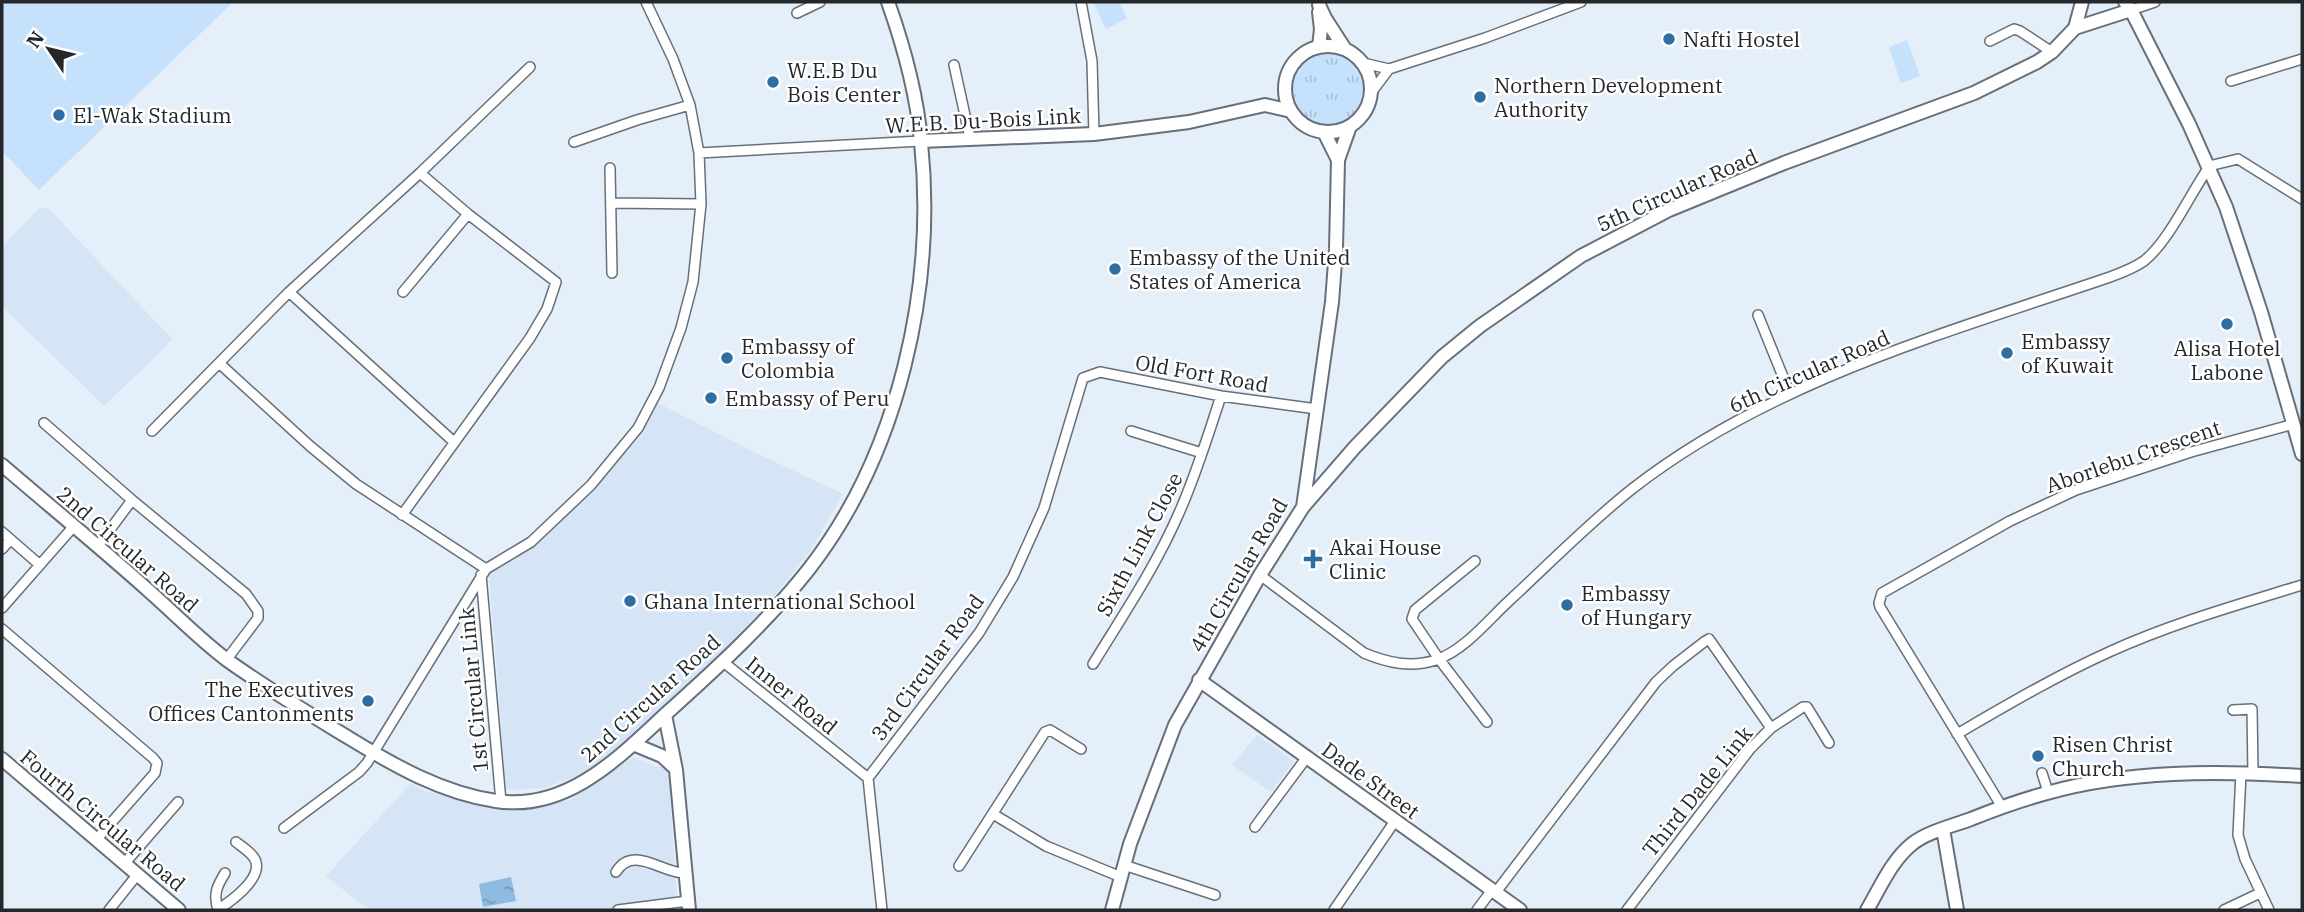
<svg xmlns="http://www.w3.org/2000/svg" width="2304" height="912" font-family="'IBM Plex Serif',serif">
  <style>
    .built { fill: #d5e5f5 }
    .grass { fill: url(#grass-tufts) }
    .garden { fill: #c5e1fc }
    .water { fill: url(#water-ripples) }
    .lines { fill: none; stroke-linecap: round; stroke-linejoin: round }
    .street-casing { stroke: #677078; stroke-width: 12 }
    .secondary-casing { stroke: #677078; stroke-width: 16 }
    .street { stroke: #fff; stroke-width: 9 }
    .secondary { stroke: #fff; stroke-width: 12 }
    .poi-dot { fill: #2d6ea4; stroke: #fff; stroke-width: 2.5 }
    .labels { text-anchor: middle; dominant-baseline: central; stroke-width: 5; stroke-linejoin: round; paint-order: stroke }
    .poi-label { font-size: 21px; fill: #24282b; stroke: #fff; text-anchor: start }
    .street-label { font-size: 21px; fill: #24282b; stroke: #fff }
  </style>
  <defs>
    <pattern id="grass-tufts" width="24" height="20" patternUnits="userSpaceOnUse" patternTransform="scale(1.75)"><rect width="24" height="20" fill="#c5e1fc"/><path d="M3 7l-1-3M5 7V3M7 7l1-3M15 17l-1-3M17 17v-4M19 17l1-3" fill="none" stroke="#a9c1d8"/></pattern>
    <pattern id="water-ripples" width="26" height="14" patternUnits="userSpaceOnUse" patternTransform="scale(1.75)"><rect width="26" height="14" fill="#8fbbe3"/><path d="M2 4q2-2 4 0t4 0M15 11q2-2 4 0t4 0" fill="none" stroke="#7598b8"/></pattern>
  </defs>
  <rect width="100%" height="100%" fill="#e5eff9"/>
  <path class="built" d="M39,208H48L172,339L151,361L104,406L2,306V247Z
    M658,403L754,452L843,494L811,550L747,630L634,736L596,769L544,788L506,790L489,573L553,529L636,439Z
    M1257,735L1294,761L1271,792L1232,765Z
    M634,757L656,767H668L677,897L603,910H369L326,876L411,783L425,791L477,803L528,807L570,800Z"/>
  <path class="grass" d="M1289 87a39 39 0 1 1 78 0a39 39 0 1 1-78 0Z"/>
  <path class="garden" d="M2,2H233L39,190L2,151Z
    M1093,2H1119L1127,18L1106,29Z
    M1907,40L1920,76L1901,83L1889,47Z"/>
  <path class="water" d="M511,877L516,901L483,907L479,884Z"/>
  <g class="lines">
    <defs>
      <path id="street" d="M1081,2L1092,61L1094,134
        M2131,10L2155,2
        M797,13L820,2
        M1990,41L2014,29L2020,31L2052,52
        M1363,63L1389,69L1485,38L1581,2
        M954,65L970,138
        M2231,81L2302,59
        M1371,93L1389,69
        M574,142L637,120L690,105
        M699,153L921,141
        M2209,166L2238,159L2302,199
        M610,168L612,273
        M612,203L701,204
        M289,292L454,442
        M403,292L468,214
        M1758,315L1790,394
        M219,363L310,446L356,484L486,569
        M44,423L132,500L246,594L258,611V618L227,659
        M152,431L289,292L420,173L530,67
        M1131,431L1202,453
        M402,515L530,338L547,309L556,282L468,214L420,173
        M2,532L40,565
        M97,547L132,500
        M2,549L10,540
        M1475,561L1415,610L1412,619L1439,659L1487,722
        M481,575L501,802
        M1260,575L1364,653C1388,663 1411,668 1436,660C1465,650 1488,620 1510,600C1550,563 1589,523 1632,489C1770,381 1946,333 2110,277C2121,273 2134,268 2144,261C2169,241 2190,194 2209,167
        M2,608L74,526
        M2,629L153,758L157,763L155,773L96,840
        M722,661L868,778L882,910
        M1093,664C1123,615 1156,566 1179,513C1196,475 1208,435 1221,396
        M2233,710L2252,709L2253,773
        M1957,734C2007,705 2056,676 2109,652C2170,624 2237,605 2302,585
        M2042,773L2048,792
        M2241,773L2238,835L2245,859L2269,910
        M868,778L979,633L1013,577L1044,508L1083,378L1100,372L1221,396L1317,409
        M2002,807L1880,607L1879,603L1882,593L2010,521L2076,490L2191,452L2294,424
        M993,814L1046,846L1121,877
        M1255,827L1307,757
        M284,828L359,772L367,763L486,569L531,542L591,485L638,428L659,388L681,328L693,282L701,204L699,153L690,105L673,59L646,2
        M124,864L178,802
        M1124,865L1215,895
        M959,866L1045,732L1050,730L1081,749
        M616,872C633,844 663,874 685,873
        M1496,892L1656,682L1673,666L1704,642L1709,639L1771,728
        M109,910L137,875
        M217,910C230,902 261,880 256,862C254,854 242,847 236,842
        M218,910C213,894 217,886 225,873
        M618,910L688,901
        M1334,910L1395,821
        M1477,910L1492,890
        M1627,910L1750,749L1771,728L1803,707H1807L1829,743
        M2224,910L2260,893"/>
      <path id="secondary" d="M2125,2L2131,10L2189,124L2226,207L2261,312L2302,454
        M1319,5L1325,18L1345,49
        M2075,28L2082,2
        M1285 89a43 43 0 1 1 86 0a43 43 0 1 1-86 0Z
        M1319,47L1321,29L1319,12
        M1324,132L1338,160
        M921,141L1094,134L1189,122L1265,105L1291,111
        M2,465C51,507 101,548 149,591C175,614 199,639 227,660C266,688 308,713 349,738C395,766 442,793 496,801C568,812 620,756 668,712C717,668 768,621 809,569C899,453 936,287 921,142C917,94 904,47 888,2
        M1303,507L1355,447L1442,357L1480,326L1581,256L1669,210L1784,163L1974,93L2037,62L2052,52L2075,28L2131,10
        M1199,680L1520,910
        M665,715L676,770L689,910
        M633,744L662,756L675,768
        M2,759L179,910
        M1943,829L1957,910
        M1112,910L1130,844L1175,725L1260,575L1303,507L1332,302L1336,249L1338,160L1350,126
        M1867,910C1880,888 1891,861 1912,844C1927,832 1952,826 1971,819C1996,809 2021,800 2047,793C2128,770 2218,771 2302,776"/>
    </defs>
    <use href="#street" class="street-casing"/>
    <use href="#secondary" class="secondary-casing"/>
    <use href="#street" class="street"/>
    <use href="#secondary" class="secondary"/>
  </g>
  <g class="poi-dot">
    <circle cx="1669" cy="39" r="7"/>
    <circle cx="773" cy="82" r="7"/>
    <circle cx="1480" cy="97" r="7"/>
    <circle cx="59" cy="115" r="7"/>
    <circle cx="1115" cy="269" r="7"/>
    <circle cx="2227" cy="324" r="7"/>
    <circle cx="2007" cy="353" r="7"/>
    <circle cx="727" cy="358" r="7"/>
    <circle cx="711" cy="398" r="7"/>
    <path d="M1309.5 548.5h7v7h7v7h-7v7h-7v-7h-7v-7h7z"/>
    <circle cx="630" cy="601" r="7"/>
    <circle cx="1567" cy="605" r="7"/>
    <circle cx="368" cy="701" r="7"/>
    <circle cx="2038" cy="756" r="7"/>
  </g>
  <g class="labels">
    <g class="poi-label">
      <text x="1683" y="39">Nafti Hostel</text>
      <text x="787" y="70">W.E.B Du<tspan x="787" dy="24">Bois Center</tspan></text>
      <text x="1494" y="85">Northern Development<tspan x="1494" dy="24">Authority</tspan></text>
      <text x="73" y="115">El-Wak Stadium</text>
      <text x="1129" y="257">Embassy of the United<tspan x="1129" dy="24">States of America</tspan></text>
      <text x="2021" y="341">Embassy<tspan x="2021" dy="24">of Kuwait</tspan></text>
      <text x="741" y="346">Embassy of<tspan x="741" dy="24">Colombia</tspan></text>
      <text x="2227" y="348" text-anchor="middle">Alisa Hotel<tspan x="2227" dy="24">Labone</tspan></text>
      <text x="725" y="398">Embassy of Peru</text>
      <text x="1329" y="547">Akai House<tspan x="1329" dy="24">Clinic</tspan></text>
      <text x="1581" y="593">Embassy<tspan x="1581" dy="24">of Hungary</tspan></text>
      <text x="644" y="601">Ghana International School</text>
      <text x="354" y="689" text-anchor="end">The Executives<tspan x="354" dy="24">Offices Cantonments</tspan></text>
      <text x="2052" y="744">Risen Christ<tspan x="2052" dy="24">Church</tspan></text>
    </g>
    <g class="street-label">
      <text transform="translate(983 120) rotate(-3)">W.E.B. Du-Bois Link</text>
      <text transform="translate(1677 190) rotate(-24)">5th Circular Road</text>
      <text transform="translate(1809 371) rotate(-24)">6th Circular Road</text>
      <text transform="translate(1202 373) rotate(10)">Old Fort Road</text>
      <text transform="translate(2133 456) rotate(-19)">Aborlebu Crescent</text>
      <text transform="translate(1139 544) rotate(-62)">Sixth Link Close</text>
      <text transform="translate(128 549) rotate(41)">2nd Circular Road</text>
      <text transform="translate(1238 575) rotate(-60)">4th Circular Road</text>
      <text transform="translate(927 667) rotate(-54)">3rd Circular Road</text>
      <text transform="translate(473 690) rotate(-95)">1st Circular Link</text>
      <text transform="translate(792 695) rotate(39)">Inner Road</text>
      <text transform="translate(650 698) rotate(-42)">2nd Circular Road</text>
      <text transform="translate(1371 780) rotate(36)">Dade Street</text>
      <text transform="translate(1697 791) rotate(-51)">Third Dade Link</text>
      <text transform="translate(103 820) rotate(40)">Fourth Circular Road</text>
    </g>
  </g>
  <rect width="2304" height="912" fill="none" stroke="#24282b" stroke-width="7"/>
  <g transform="translate(49 49) rotate(305)" stroke="#ffffff" stroke-width="5" paint-order="stroke">
  <path d="M0-5L12 26L0 18L-12 26Z" fill="#24282b"/>
  <text y="-10" font-size="19" font-weight="bold" text-anchor="middle" fill="#24282b">N</text>
  </g>
</svg>
